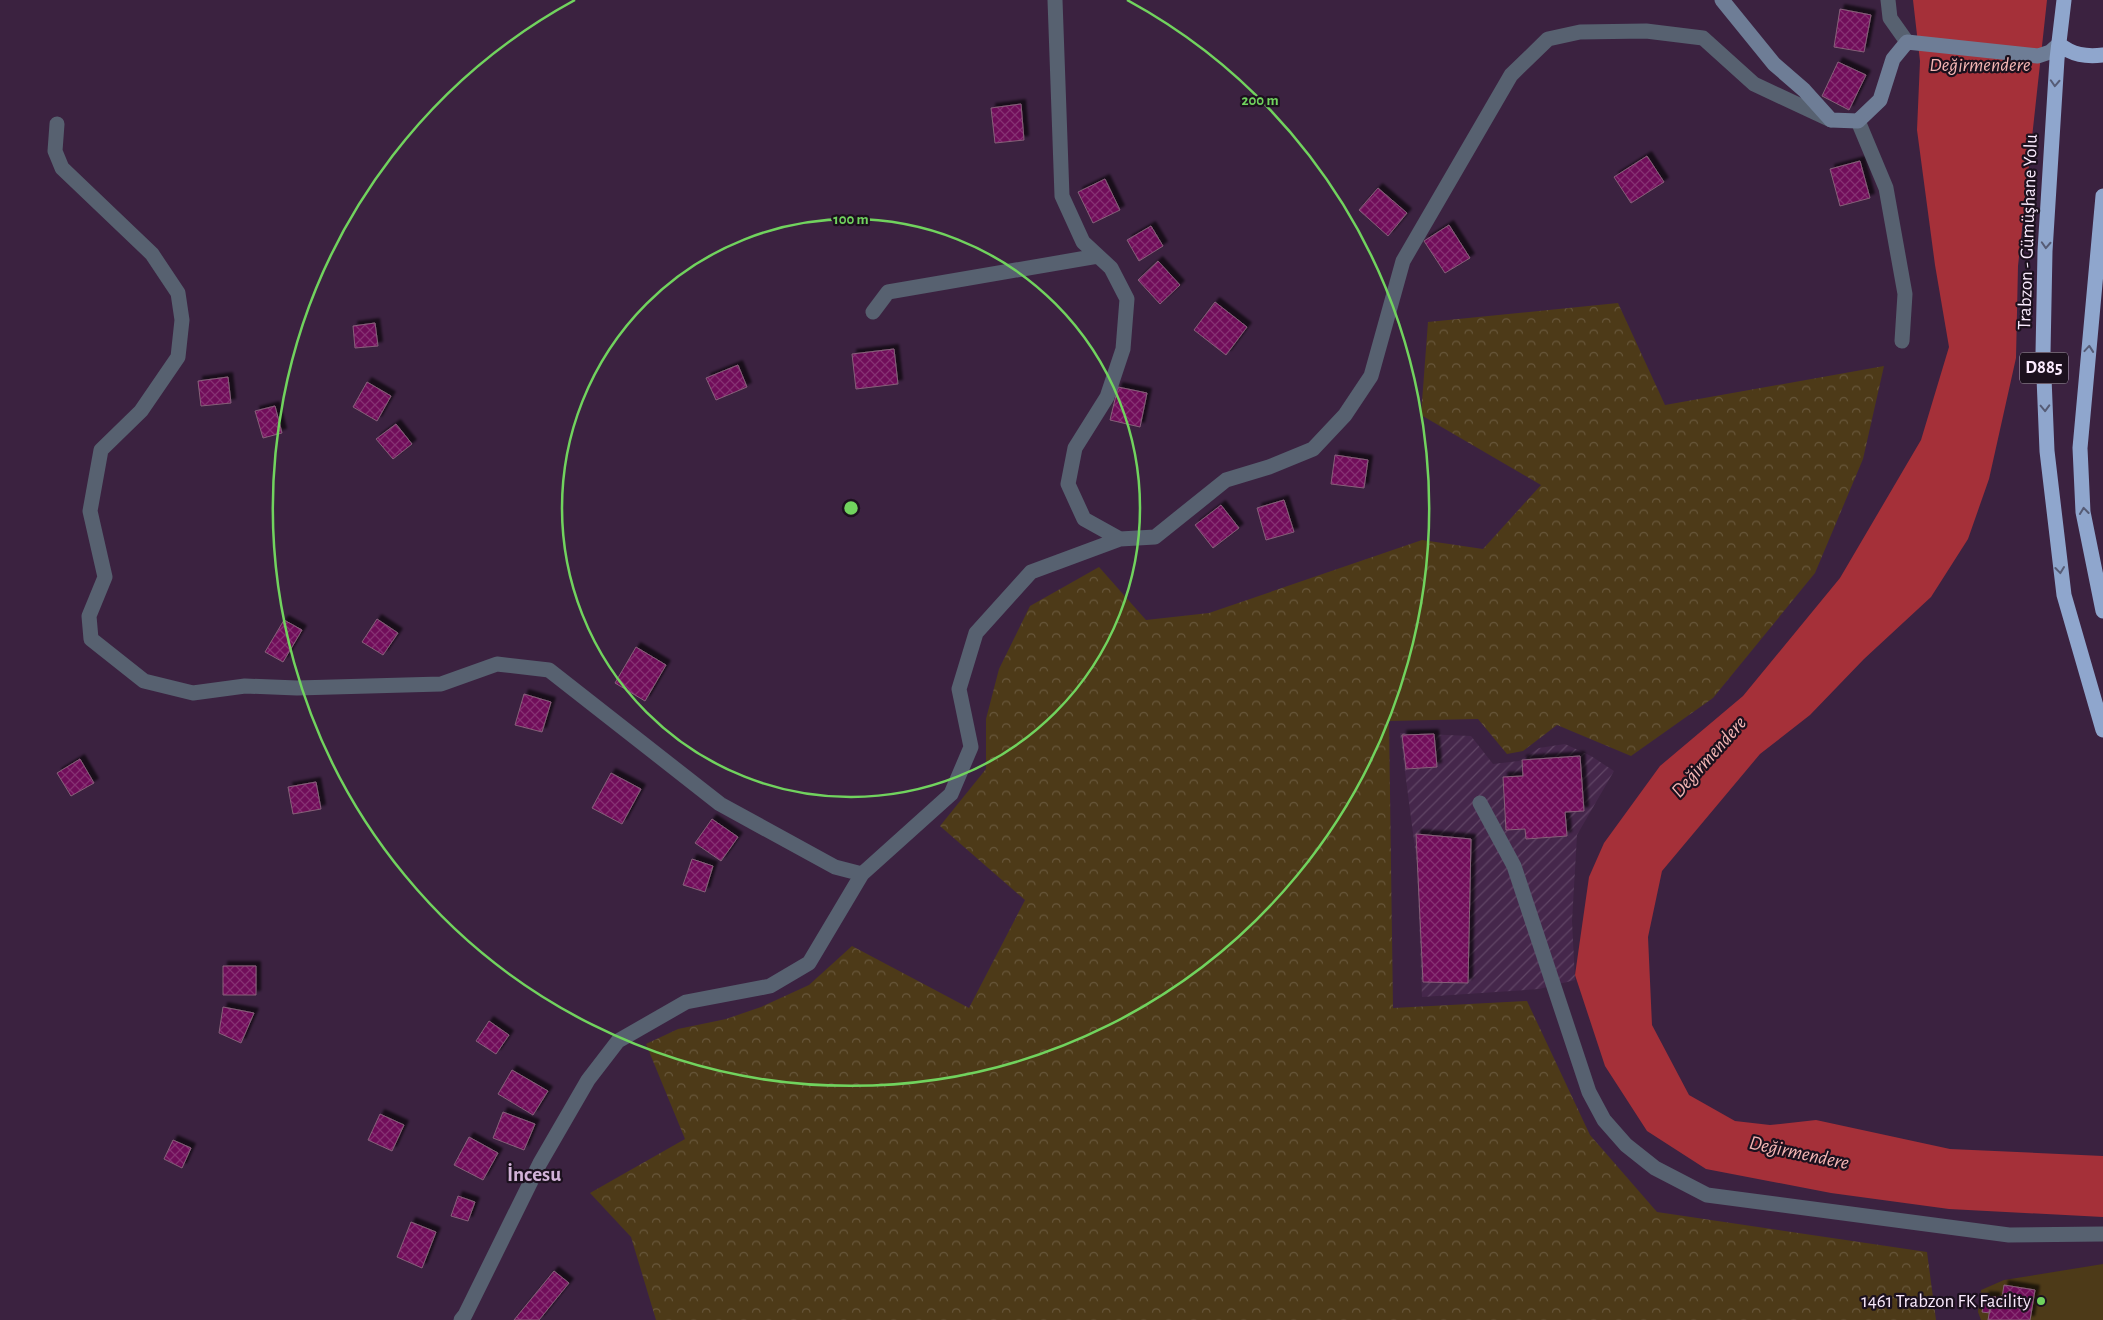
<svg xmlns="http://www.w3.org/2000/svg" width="2103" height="1320" font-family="'Alegreya Sans',sans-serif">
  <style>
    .industrial { fill: url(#industrial-furrows) }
    .forest { fill: url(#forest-crowns) }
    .green { fill: #4d3a18 }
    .water { fill: #a53039 }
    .building { fill: url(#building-cross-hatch); stroke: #866079; filter: url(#shadow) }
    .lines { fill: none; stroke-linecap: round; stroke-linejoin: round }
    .street { stroke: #576170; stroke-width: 15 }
    .secondary { stroke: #6e7d96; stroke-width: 15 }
    .highway { stroke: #8fa6cd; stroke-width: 15 }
    .oneway { stroke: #565c76 }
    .ring { fill: none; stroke: #71d35e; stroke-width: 2.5 }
    .poi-dot { fill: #71d35e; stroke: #1c111e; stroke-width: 2 }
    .labels { text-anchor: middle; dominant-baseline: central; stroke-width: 4.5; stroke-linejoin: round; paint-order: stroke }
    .shield { fill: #1c111e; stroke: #b8aabb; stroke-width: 1 }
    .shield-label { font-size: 18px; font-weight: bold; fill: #fbebfe }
    .street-label { font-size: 19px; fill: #fbebfe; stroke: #1c111e }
    .poi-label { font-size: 19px; fill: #fbebfe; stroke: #1c111e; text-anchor: end }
    .water-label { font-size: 20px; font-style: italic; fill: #f5b6b4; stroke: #1c111e }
    .quarter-label { font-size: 21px; font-weight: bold; fill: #d2b3d8; stroke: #1c111e }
    .centre { fill: #71d35e; stroke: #1c111e; stroke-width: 2.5 }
    .ring-label { font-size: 15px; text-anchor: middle; font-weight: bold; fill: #71d35e; stroke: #1c111e; stroke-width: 4.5; stroke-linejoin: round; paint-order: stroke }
  </style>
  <defs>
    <pattern id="industrial-furrows" width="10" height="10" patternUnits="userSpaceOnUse" patternTransform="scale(1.25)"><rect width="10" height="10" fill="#45274b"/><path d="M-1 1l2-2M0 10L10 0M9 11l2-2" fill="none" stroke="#614666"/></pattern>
    <pattern id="forest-crowns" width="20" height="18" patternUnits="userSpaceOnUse" patternTransform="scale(1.25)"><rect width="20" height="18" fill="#4d3a18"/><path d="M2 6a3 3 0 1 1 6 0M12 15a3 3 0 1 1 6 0" fill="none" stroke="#68573b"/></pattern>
    <pattern id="building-cross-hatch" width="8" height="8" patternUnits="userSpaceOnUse" patternTransform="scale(1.25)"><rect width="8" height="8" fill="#710d5a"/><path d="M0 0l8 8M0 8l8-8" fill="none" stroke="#863073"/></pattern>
    <filter id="shadow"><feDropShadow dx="4.5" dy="-4.5" stdDeviation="1" flood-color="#0009"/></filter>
  </defs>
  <rect width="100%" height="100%" fill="#3b2240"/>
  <path class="industrial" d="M1400,733L1471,736L1493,764L1519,761L1539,748L1565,744L1591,756L1614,771L1577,835L1572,921L1575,980L1539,989L1422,997L1417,864Z"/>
  <path class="forest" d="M1618,303L1665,405L1884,366L1863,459L1815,573L1713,698L1631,756L1557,725L1523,751L1507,754L1478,719L1389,721L1393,1008L1527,1001L1590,1135L1657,1212L1927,1252L1936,1320H656L631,1237L590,1193L685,1139L646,1044L678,1029L726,1019L761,1007L809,985L852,946L969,1008L1025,900L940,826L986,769V719L999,669L1030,606L1099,567L1146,620L1209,613L1422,540L1483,549L1541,485L1421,415L1428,322Z"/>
  <path class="green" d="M2103,1264V1320H1981L1978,1312L1981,1290L2004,1280Z"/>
  <path class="water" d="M1913,0H2047L2018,266L2016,358L1989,479L1968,539L1931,597L1864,659L1810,715L1760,754L1662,871L1648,937L1652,1025L1689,1095L1735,1121L1770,1125L1816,1120L1950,1149L2103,1156V1217L1949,1209L1831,1193L1706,1169L1647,1131L1605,1066L1575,975L1589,877L1604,843L1660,766L1743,696L1840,578L1921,440L1949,347L1935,265L1917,130L1920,61Z"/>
  <path class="building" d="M1840,9L1871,15L1864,52L1834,47Z
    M1838,62L1866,75L1849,110L1822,96Z
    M1021,104L1024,140L995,143L991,108Z
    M1647,156L1664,182L1631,203L1614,177Z
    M1860,161L1870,198L1840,206L1830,169Z
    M1105,179L1120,210L1093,223L1078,192Z
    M1378,188L1407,213L1388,236L1359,210Z
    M1449,225L1470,258L1445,273L1424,241Z
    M1151,226L1163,246L1139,261L1127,240Z
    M1158,261L1180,285L1160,304L1138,280Z
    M1215,302L1247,327L1226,355L1194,330Z
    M375,323L378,346L355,348L353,326Z
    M894,349L898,384L856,389L852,354Z
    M738,365L747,387L716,400L706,378Z
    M228,377L231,403L201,406L198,381Z
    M367,382L391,396L377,421L353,407Z
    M1118,387L1147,393L1140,427L1110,420Z
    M275,406L282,433L263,438L255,411Z
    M396,424L412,444L393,459L376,439Z
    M1335,455L1368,460L1364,488L1331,484Z
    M1284,500L1294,532L1266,540L1257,508Z
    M1221,505L1239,528L1213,548L1195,525Z
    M377,619L398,633L383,655L362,642Z
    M284,620L302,630L283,662L265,652Z
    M636,647L666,665L645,701L615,683Z
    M524,694L551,702L542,732L515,725Z
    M1434,734L1437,767L1406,769L1402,735Z
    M1580,756L1584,811L1565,812L1567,836L1526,839L1525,829L1506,830L1503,777L1523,776L1522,760Z
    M80,759L94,783L71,796L57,773Z
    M611,773L641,789L622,824L592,808Z
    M316,782L321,809L293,814L288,787Z
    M712,819L738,837L721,861L695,843Z
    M1416,834L1471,839L1468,983L1423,982Z
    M692,859L713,866L705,892L683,885Z
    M223,966H256V995H223Z
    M223,1007L254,1013L241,1043L219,1033Z
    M489,1021L509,1035L496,1054L476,1041Z
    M512,1070L548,1091L533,1115L498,1094Z
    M503,1112L535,1124L524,1150L493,1138Z
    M380,1114L404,1125L392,1151L368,1140Z
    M469,1137L498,1153L483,1180L454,1165Z
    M173,1140L191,1148L182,1168L164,1159Z
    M458,1196L475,1202L468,1221L451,1216Z
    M411,1222L436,1232L422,1268L397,1257Z
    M554,1271L569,1283L539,1320H514Z
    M2004,1285L2035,1290L2030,1320H1988L1991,1303L2001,1304Z
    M1985,1296L1996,1297L1995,1303H1991L1990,1313L1982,1312Z"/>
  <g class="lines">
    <path class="street" d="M1055,0L1062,196L1083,242L1111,268L1127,299L1123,349L1107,397L1075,448L1068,484L1084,519L1120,539
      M1888,0L1890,18L1907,42
      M1858,121L1886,188L1905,294L1902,341
      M57,124L55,151L62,168L152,254L178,293L182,320L178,357L141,411L101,450L90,511L105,577L89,616L91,639L144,681L193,693L245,686L297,688L441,684L497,664L549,670L720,804L835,867L862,874
      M873,312L888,292L1098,256
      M1480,803L1514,866L1589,1092L1604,1120L1626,1145L1655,1168L1707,1195L2009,1235L2103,1234
      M461,1320L465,1315L540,1163L588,1080L618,1041L686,1002L770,986L809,963L862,874L951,794L971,747L959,689L976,633L1031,572L1120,539L1155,537L1226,480L1269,467L1313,449L1345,415L1371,376L1403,261L1511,75L1548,39L1580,32L1646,31L1703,38L1754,84L1831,120"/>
    <path class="secondary" d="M1722,0L1774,64L1804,90L1831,120L1858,121L1880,100L1893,59L1907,42L2038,56L2050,52L2059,44"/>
    <path class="highway" d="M2064,0L2057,59L2045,251L2043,353L2047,451L2064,595L2103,730
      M2059,44C2072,55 2086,57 2103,55
      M2103,196L2080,448L2083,512L2103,611"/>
  </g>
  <defs><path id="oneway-chevron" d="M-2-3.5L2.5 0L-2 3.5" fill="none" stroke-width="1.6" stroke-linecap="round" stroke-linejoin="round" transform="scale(1.25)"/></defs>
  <g class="oneway">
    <use href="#oneway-chevron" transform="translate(2055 83) rotate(93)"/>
    <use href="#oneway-chevron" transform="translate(2046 245) rotate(93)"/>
    <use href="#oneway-chevron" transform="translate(2089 349) rotate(-85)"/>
    <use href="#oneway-chevron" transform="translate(2045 408) rotate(88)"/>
    <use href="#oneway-chevron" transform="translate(2084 511) rotate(-96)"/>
    <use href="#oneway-chevron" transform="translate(2060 570) rotate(83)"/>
  </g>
  <g class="ring">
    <circle cx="851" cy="508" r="289"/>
    <path d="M1127 0A578 578 0 1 1 575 0"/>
  </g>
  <circle class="poi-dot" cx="2041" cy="1301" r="5"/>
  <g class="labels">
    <rect class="shield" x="2020" y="352.5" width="48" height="31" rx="4"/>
    <g class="shield-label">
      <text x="2044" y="368">D885</text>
    </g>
    <g class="street-label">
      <text transform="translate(2028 232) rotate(-88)">Trabzon - Gümüşhane Yolu</text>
    </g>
    <g class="poi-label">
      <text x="2031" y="1301">1461 Trabzon FK Facility</text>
    </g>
    <g class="water-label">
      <text x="1980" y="65">Değirmendere</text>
      <text transform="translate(1709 757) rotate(-48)">Değirmendere</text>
      <text transform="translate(1799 1153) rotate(12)">Değirmendere</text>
    </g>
    <g class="quarter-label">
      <text x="534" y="1174">İncesu</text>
    </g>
  </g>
  <circle cx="851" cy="508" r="8" class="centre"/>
  <g class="ring-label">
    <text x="1260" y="105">200 m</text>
    <text x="851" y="224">100 m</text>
  </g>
</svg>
